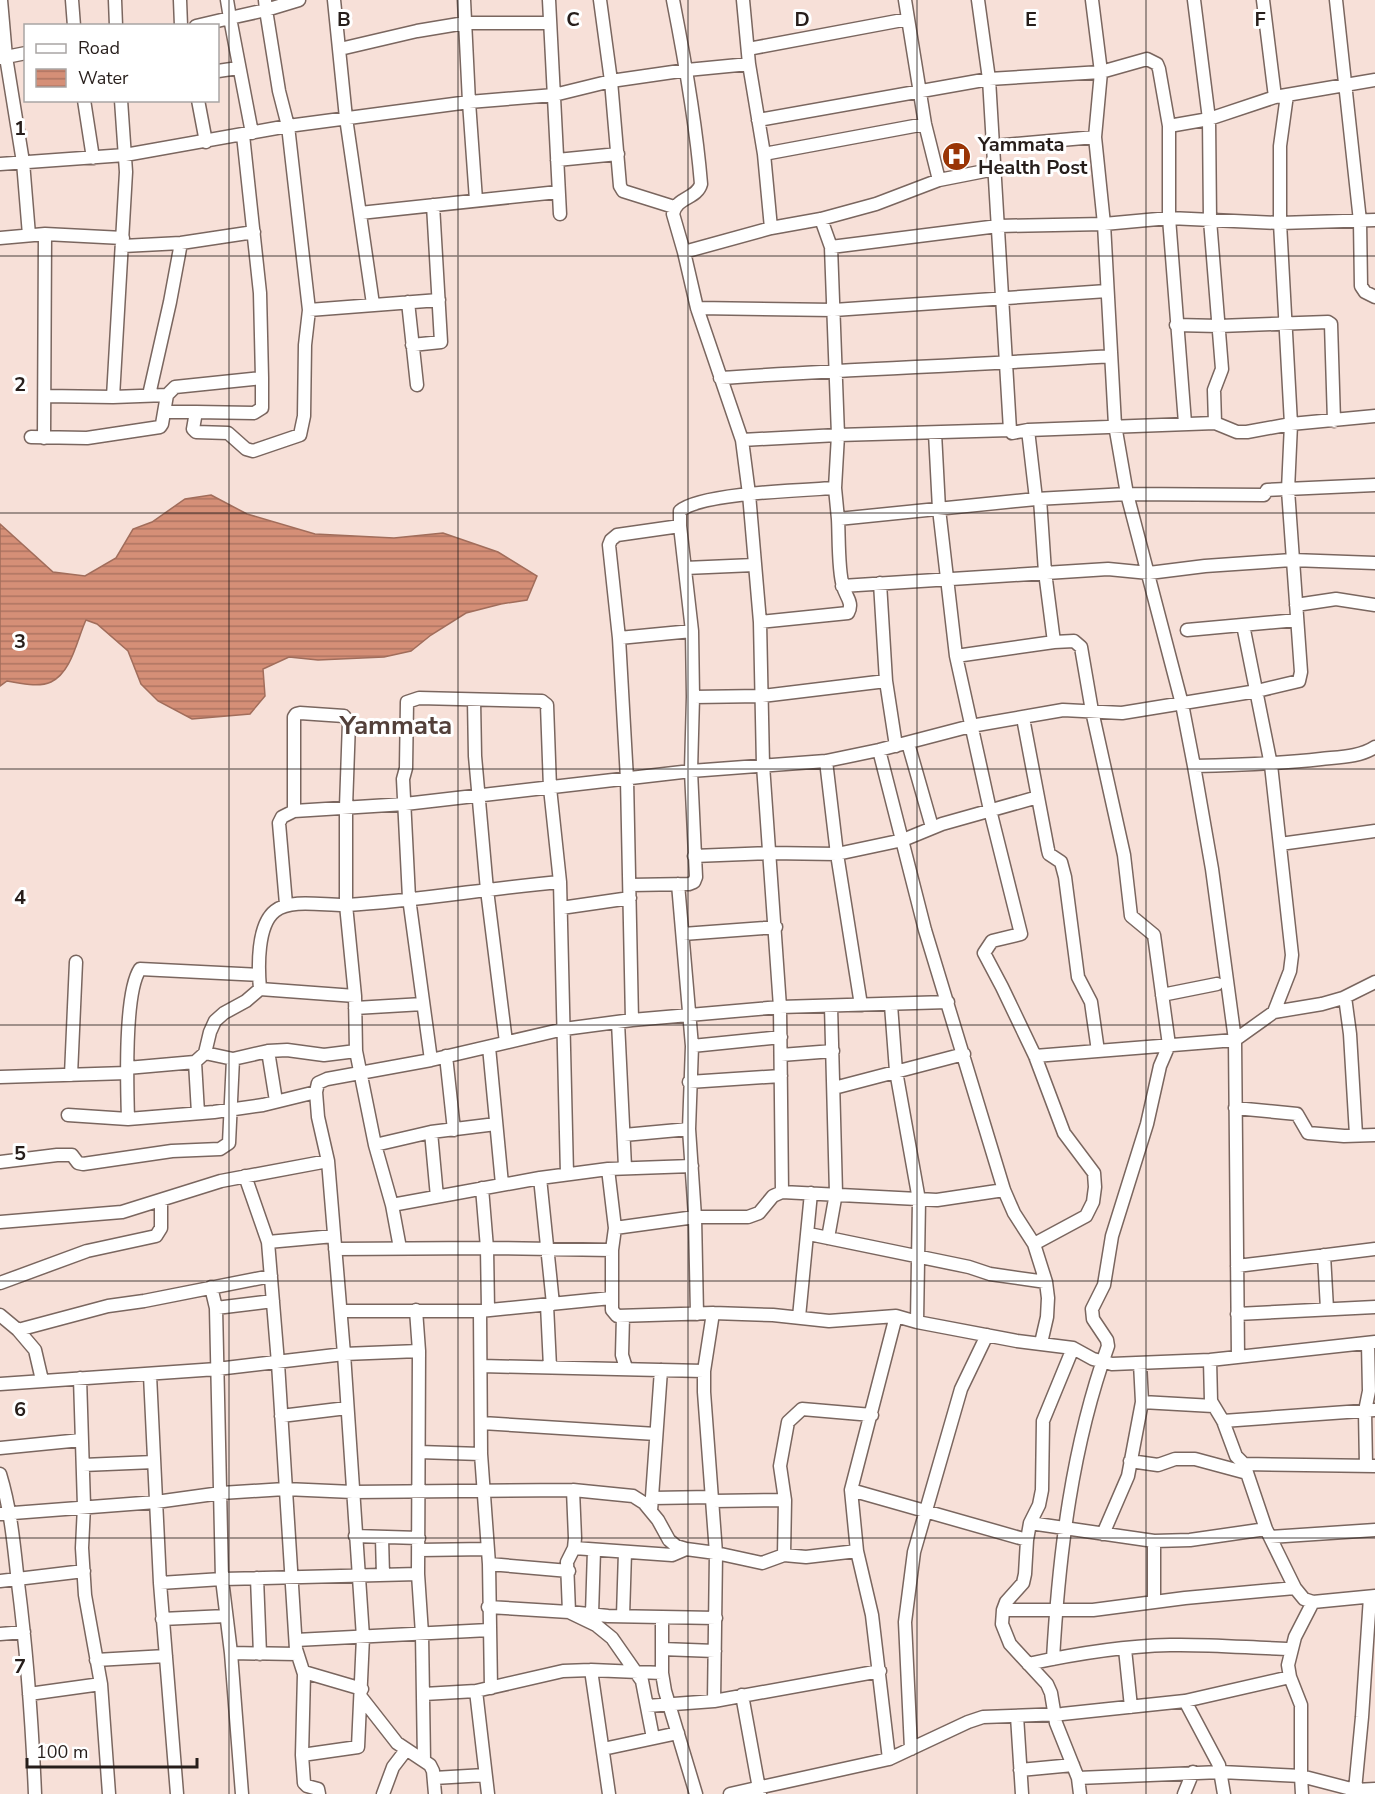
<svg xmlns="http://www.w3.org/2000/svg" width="1375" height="1794" font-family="'Nunito Sans',sans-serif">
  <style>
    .water { fill: url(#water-rules); stroke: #a16d5b; stroke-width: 1.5 }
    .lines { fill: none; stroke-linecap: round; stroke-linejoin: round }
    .minor-casing { stroke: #7a665f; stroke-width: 15 }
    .minor { stroke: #fff; stroke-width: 12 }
    .grid { fill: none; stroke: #271e1b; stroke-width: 1.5; stroke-opacity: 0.55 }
    .labels { text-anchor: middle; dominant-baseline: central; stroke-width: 6; stroke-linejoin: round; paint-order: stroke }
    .poi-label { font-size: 20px; font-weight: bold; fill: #271e1b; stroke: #fff; text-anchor: start }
    .district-label { font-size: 26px; font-weight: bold; fill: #53403a; stroke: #fff }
    .grid-label { font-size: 20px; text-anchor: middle; font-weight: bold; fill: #271e1b; stroke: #fff; stroke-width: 6; stroke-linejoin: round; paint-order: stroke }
  </style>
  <defs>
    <pattern id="water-rules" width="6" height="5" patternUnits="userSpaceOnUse" patternTransform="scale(1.5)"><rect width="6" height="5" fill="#d58f77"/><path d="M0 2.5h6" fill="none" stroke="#ad7461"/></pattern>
  </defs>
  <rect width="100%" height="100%" fill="#f7e0d8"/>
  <path class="water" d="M211,495L247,514L315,534L394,538L443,533L498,552L537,576L527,600L501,604L466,613L431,635L411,651L384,657L318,660L289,657L263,669L265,696L250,714L192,719L158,701L141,684L128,651L97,624L86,620C77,639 72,672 51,682C38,688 20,683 7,681L0,686V524L53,572L85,576L116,558L133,529L152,522L185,499Z"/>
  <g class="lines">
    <defs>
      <path id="minor" d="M1,0L6,57L26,53
        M72,0L74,26
        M115,0L116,26
        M180,0L181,26
        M334,0L346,118L373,304
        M464,0L469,102L476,200
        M549,0L560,214
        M600,0L611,81L620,186L623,191L674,207
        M673,0C685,61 696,122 701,184C697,199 676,197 673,214L684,252L697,308L742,440
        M743,0L749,64L764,154L771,228
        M905,0L925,124L939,180
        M978,0L989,79L1010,430
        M1092,0L1101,72L1095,137L1104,224L1115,425L1127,494L1182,704L1194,766L1212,869L1235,1040L1238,1357
        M1194,0L1209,119L1210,220L1222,369L1214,390L1215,423
        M1263,0L1275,97
        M1336,0L1360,221L1361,286L1365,292L1375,297
        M196,26L230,18L227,0
        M340,49L417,31L465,23H550
        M748,49L908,19
        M0,58L6,57L23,162L29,235
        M218,71L238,68
        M84,100L93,158
        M198,100L206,142
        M758,120L989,79L1101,72L1147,59L1157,64L1159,69L1169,126V218L1185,423
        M1169,126L1209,119L1275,97L1375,80
        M252,133L230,18L266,10L265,0
        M243,135L260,293L262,378
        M994,146L1095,137
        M764,154L925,124
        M557,160L618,154
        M0,164L125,155L288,126L469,102L554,95L611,81L687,70L749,64
        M360,213L558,192
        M821,219L831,247L838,435L835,488
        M0,238L45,234L123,238
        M123,246L181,243L254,232
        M831,247L998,226L1104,224L1169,218L1280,223L1375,220
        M684,252L771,228L821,219L876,204L939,180L995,169
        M408,302L417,385
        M697,308L834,310L1107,291
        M309,310L439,300
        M1176,325L1219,326L1328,322L1331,324L1334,421
        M412,345L441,342L433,205
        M720,378C850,369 981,365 1111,356
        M149,395L170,302L181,243
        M167,395L175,387L262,378V408L254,413L196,412
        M45,396L113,397
        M164,412H196L193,429L196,432L228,433L246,449L253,451L300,435L304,416L305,345L309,310L288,126L279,91L266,10L299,0
        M1028,430L1036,499
        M935,433L939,509L956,656L990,810L1021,934L992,941L984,953L1002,987L1035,1056L1064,1133L1094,1173L1095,1187L1093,1202L1086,1216L1034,1244
        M31,437L87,438L160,427L162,424L167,395L113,397L126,172L121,100
        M44,438L45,234
        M1040,499L1045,572L1054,642L1074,641L1081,647L1092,711L1124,855L1131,916L1154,935L1169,1045L1160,1066L1147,1124L1112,1236L1104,1285L1092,1309L1093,1319L1107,1340L1108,1346C1072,1446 1059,1553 1053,1659
        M685,568L754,565
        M880,583L886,681L896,746
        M842,586L1108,569L1149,573L1205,566L1292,560L1375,563
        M1296,605L1336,599L1375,605
        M760,622L848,613C854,602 845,596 843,586C838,571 839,536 838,519L1036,499L1127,494L1264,495L1267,490L1375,485
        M1243,625L1271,765L1292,955L1290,971L1274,1012
        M1187,630L1297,620
        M619,638L692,631
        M956,656L1054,642
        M693,697L762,696L886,681
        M474,700L475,756L487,890L506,1042
        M1023,718L1048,850L1049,854L1061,862L1065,877L1078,977L1091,1002L1098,1051
        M908,743L932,827
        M879,750L925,930L1004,1190L1014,1213L1034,1244L1046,1282L1048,1298L1047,1317L1041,1343
        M826,761L837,854L861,1005
        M1194,766C1237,765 1278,764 1321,759C1339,757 1360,757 1375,747
        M294,811V717L296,714L300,713L344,716L349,722L346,807V905L355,996L356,1051L375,1145L392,1205L400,1248
        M1280,844L1375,831
        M694,856L770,853L837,854L903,840L942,824L1038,797
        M678,884L692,1046L689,1129L695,1217L697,1314
        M630,885L689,884L694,882L696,877L691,771L693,697L692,631L680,526V511C700,493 805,490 835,488L838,519
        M286,904L279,823L282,817L294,811L405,804L691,771L826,761L879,750L971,726L1063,710L1122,713L1257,691L1299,681L1301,672L1288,490L1291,424L1280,223V146L1287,95
        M561,908L630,898
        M683,934L776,927
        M260,989C258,967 257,925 275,911C291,898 326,906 347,905C418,901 489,888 560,882
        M1162,995L1217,984
        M1345,997L1350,1034L1356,1135
        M891,1005L896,1071L919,1200L917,1322
        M355,1008L423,1004
        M632,1020L627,779L619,638L609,545L611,540L617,535L680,526
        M618,1022L625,1167
        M692,1046L781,1037
        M489,1047L502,1184
        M268,1051L276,1101
        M205,1053L210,1032L215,1021L224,1013L246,1001L260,989L355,996
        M781,1055L833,1051
        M446,1056L454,1130
        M1035,1056L1235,1040L1274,1012L1322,1004L1343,998L1375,982
        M431,1060L409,898L403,779L406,768L407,702L419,698L542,701L547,705L550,788L560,882L567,1174
        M195,1062L198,1113
        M127,1068L195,1062L205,1053L233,1059L268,1051L287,1050L324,1055L356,1051
        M71,1075L76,962
        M0,1077L127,1073
        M689,1082L781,1076
        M834,1088L964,1054
        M1235,1108L1297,1114L1308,1133L1344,1136L1375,1135
        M68,1115L128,1119L214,1112L263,1105L316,1092
        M128,1119C127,1086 124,993 140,969L259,975
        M431,1132L437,1197
        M624,1135L689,1129
        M375,1145L431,1132L496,1124
        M0,1162L57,1155H72L78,1163L83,1164L172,1151L220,1149L229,1143L233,1059
        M608,1169L615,1228L612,1250V1310L617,1316L713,1313L773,1315L829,1321L896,1316L917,1322L1017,1341L1073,1348L1093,1359L1112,1364L1210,1360L1375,1342
        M245,1176L268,1242L278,1363L296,1649L304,1674L302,1755L304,1783L307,1786L318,1789L319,1794
        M540,1178L553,1304
        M482,1188L487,1248L488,1309
        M782,1192L780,1007L763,765L760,622L749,494L742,440L838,435L1010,430L1012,433L1028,430L1215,423L1237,432H1247L1291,424L1375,416
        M392,1205L540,1178L608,1169L692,1166
        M0,1222L122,1212L221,1181L328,1161
        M615,1228L695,1217H748L759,1213L773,1196L782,1192L937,1200L1004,1190
        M809,1234L969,1267L990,1274L1046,1282
        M828,1238L836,1193L831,1006
        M268,1242L334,1236
        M335,1249L487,1248L612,1250
        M1324,1255L1327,1309
        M1237,1266L1375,1249
        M0,1283L87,1251L156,1236L161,1228V1201
        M211,1287L216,1308L222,1579L231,1653L242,1794
        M547,1305L550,1367
        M216,1308L273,1301
        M341,1311H480L611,1298
        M480,1311L481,1454L489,1564L491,1688
        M713,1313L704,1371V1392L716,1553L714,1701
        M1237,1314L1375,1307
        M0,1315L18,1330L35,1350L42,1380
        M623,1316L622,1355L626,1368
        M799,1317L811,1193
        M18,1330L108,1306L144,1301L271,1276
        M1073,1348L1043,1421L1042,1490L1039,1505L1030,1523L1027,1540L1025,1574L1023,1583L1006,1602L1003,1610L1002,1624L1010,1644L1047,1684L1051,1693L1056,1723L1078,1778L1080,1794
        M419,1351L418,1574L422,1634L424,1761
        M1210,1360L1211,1401L1223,1421L1236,1456L1244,1464L1266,1529L1295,1588L1304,1599L1313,1602L1375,1596
        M481,1366L704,1371
        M150,1375L160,1583L177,1794
        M80,1378L84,1506L82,1548L85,1595L101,1684L109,1794
        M0,1384L217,1369L344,1354L419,1351L416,1310
        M1142,1402L1213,1406
        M281,1416L347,1408
        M1223,1421L1375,1410
        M482,1423L656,1434
        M0,1448L81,1440
        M419,1452L481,1454
        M1130,1461L1158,1465L1175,1459H1195L1247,1473
        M1244,1464L1375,1466
        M83,1465L154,1462
        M1366,1466L1365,1411L1369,1391L1368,1343
        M0,1474C11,1510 14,1546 18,1583C27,1653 32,1723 35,1794
        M573,1490L575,1538L574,1548L567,1562L569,1612L608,1616L716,1618
        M851,1490L1027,1540
        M652,1498L712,1497
        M713,1501L785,1500
        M651,1511L661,1370
        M0,1514L156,1502L221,1493L285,1489L353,1492L573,1490L633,1496L644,1503L658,1520L669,1540L676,1546L686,1549L716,1553L762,1563L784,1555L806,1557L857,1551
        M1030,1523L1154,1541L1190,1540L1266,1529
        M1103,1534L1128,1476L1142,1402L1140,1363
        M355,1536L419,1538
        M1270,1537L1375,1530
        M382,1538L383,1575
        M574,1548L672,1555L686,1549
        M419,1550L487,1549
        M784,1555L785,1500L780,1466L788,1422L802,1409L872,1415
        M489,1564L569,1571
        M257,1578L260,1654
        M0,1581L84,1571
        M160,1583L222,1579L418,1574
        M1154,1602V1541
        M1313,1602L1295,1637L1288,1665L1290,1677L1301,1705V1776L1355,1790L1375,1789
        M488,1607L569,1612L596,1625L612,1638L642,1681L653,1738
        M1003,1610H1093L1185,1598L1295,1588
        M592,1614L594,1550
        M623,1616L625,1552
        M662,1617V1673L665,1691L696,1794
        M162,1619L226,1616
        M0,1634L24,1632
        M296,1640L489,1630
        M662,1649L715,1651
        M1125,1649L1131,1707
        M231,1653L297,1654
        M96,1660L166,1656
        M1028,1664C1074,1654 1123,1646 1170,1645C1210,1644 1251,1648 1291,1649
        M591,1670L609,1794
        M304,1674V1672L362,1689
        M476,1691L488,1794
        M29,1694L101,1684
        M424,1694L476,1691L563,1671L591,1670L662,1673
        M742,1695L760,1794
        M361,1697L397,1743L430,1765L433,1771L435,1794
        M1185,1701L1219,1765L1224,1794
        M647,1706L714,1701L880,1671
        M1017,1716L1022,1794
        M603,1749L678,1733
        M911,1749L905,1622L914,1552L961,1389L987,1335
        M302,1755L358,1747L363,1637L344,1354L328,1161L318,1117L316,1092L318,1083L327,1079L431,1060L564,1029L632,1020L780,1007L948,1002
        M889,1759L872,1615L857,1551L851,1490L896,1316
        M1020,1770L1073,1765
        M434,1778L485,1775
        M1078,1778L1221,1772L1301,1776L1302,1794
        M1355,1790L1362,1717L1370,1597
        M383,1794L393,1767L406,1750
        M730,1794L889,1759L968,1722L983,1717L1062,1714L1185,1701L1290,1677
        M1184,1794L1193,1772"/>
    </defs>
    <use href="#minor" class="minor-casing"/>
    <use href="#minor" class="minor"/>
  </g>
  <path class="grid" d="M229,0V1794M458,0V1794M688,0V1794M917,0V1794M1146,0V1794M0,256H1375M0,513H1375M0,769H1375M0,1025H1375M0,1281H1375M0,1538H1375"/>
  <defs>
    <symbol id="hospital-disc" viewBox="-11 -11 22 22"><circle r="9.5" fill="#9a3506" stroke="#fff"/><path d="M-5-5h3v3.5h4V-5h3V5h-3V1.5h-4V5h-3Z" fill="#fff"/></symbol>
  </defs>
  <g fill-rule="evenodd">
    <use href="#hospital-disc" x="940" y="140" width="33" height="33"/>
  </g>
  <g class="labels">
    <g class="poi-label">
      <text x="978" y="144">Yammata<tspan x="978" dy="23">Health Post</tspan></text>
    </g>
    <g class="district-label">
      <text x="396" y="725">Yammata</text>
    </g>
  </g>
  <g class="grid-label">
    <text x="344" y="26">B</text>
    <text x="573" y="26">C</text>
    <text x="802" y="26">D</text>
    <text x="1031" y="26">E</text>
    <text x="1260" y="26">F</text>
    <text x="20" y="135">1</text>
    <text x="20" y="391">2</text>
    <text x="20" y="648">3</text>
    <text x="20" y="904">4</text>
    <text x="20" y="1160">5</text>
    <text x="20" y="1416">6</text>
    <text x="20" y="1673">7</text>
  </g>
  <rect x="24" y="24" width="195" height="78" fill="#ffffff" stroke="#a9a5a4" stroke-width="1.5"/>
  <rect x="36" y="44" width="30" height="9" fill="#ffffff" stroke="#a9a5a4" stroke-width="1.5"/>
  <text x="78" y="54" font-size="18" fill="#271e1b">Road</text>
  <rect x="36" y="69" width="30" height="18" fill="url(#water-rules)" stroke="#a9a5a4" stroke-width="1.5"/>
  <text x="78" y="84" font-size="18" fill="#271e1b">Water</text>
  <path d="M27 1758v9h170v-9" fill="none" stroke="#271e1b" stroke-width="3"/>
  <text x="36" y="1758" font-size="18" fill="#271e1b" stroke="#ffffff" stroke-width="4.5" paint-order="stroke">100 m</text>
</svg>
